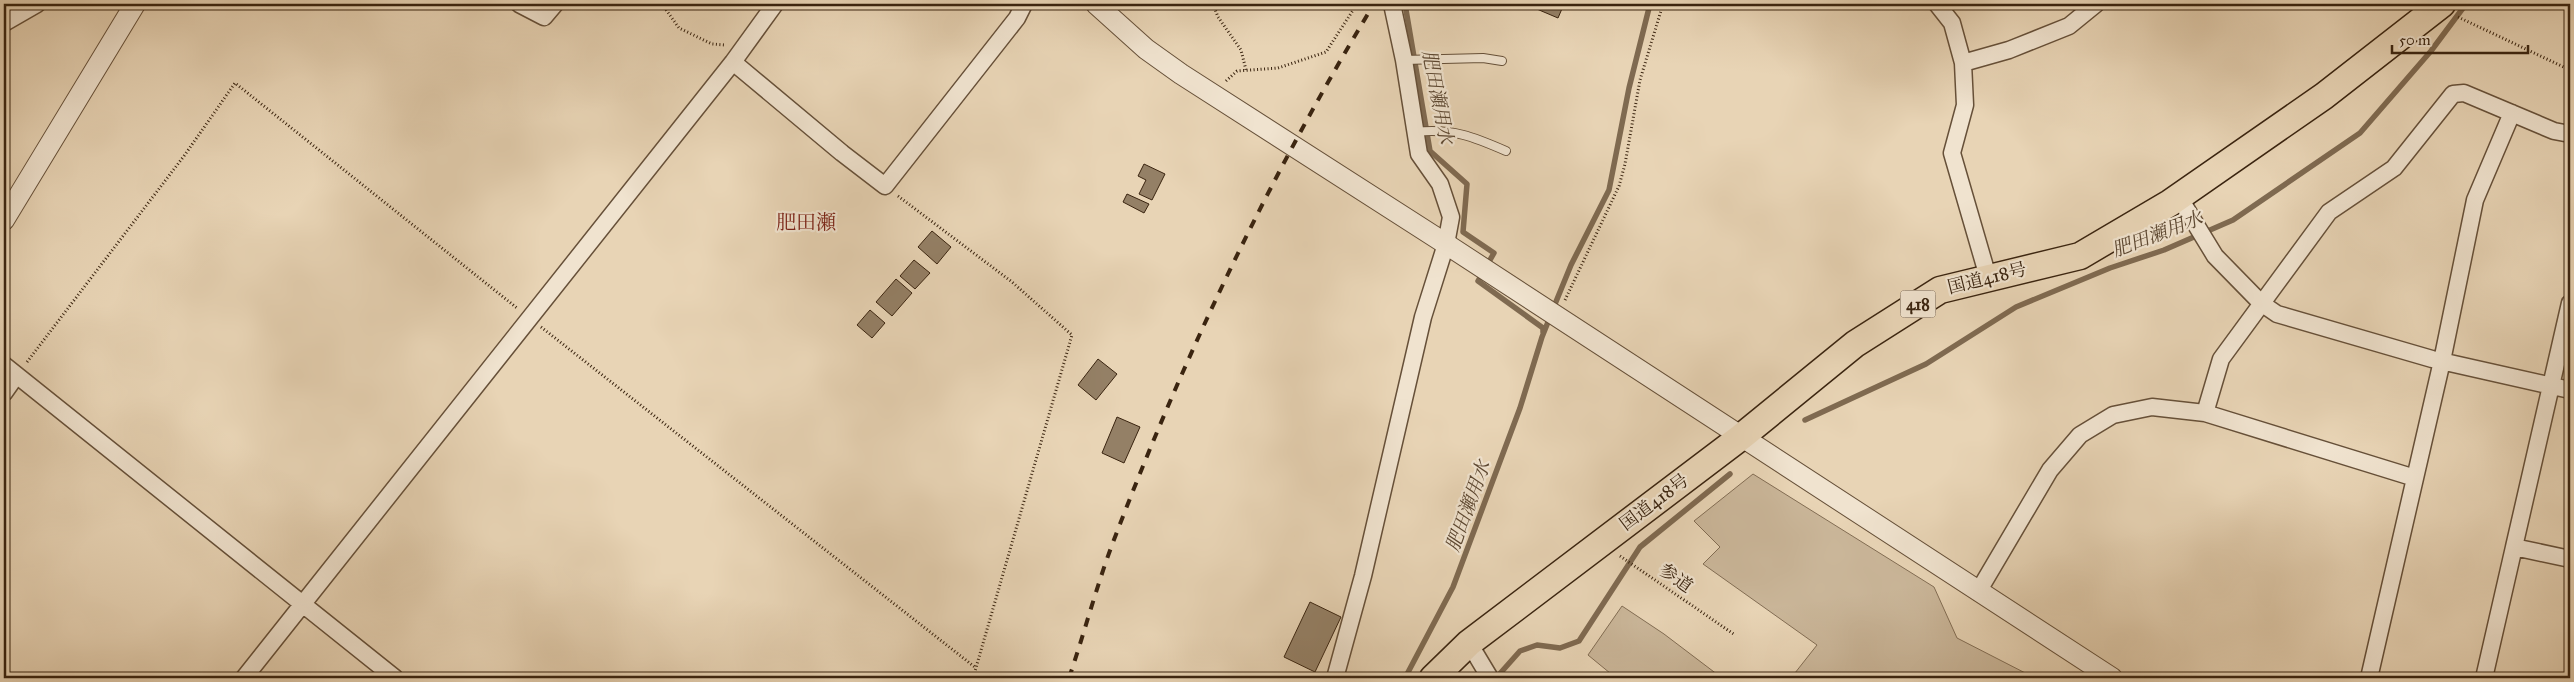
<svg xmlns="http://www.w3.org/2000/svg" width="2574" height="682" font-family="'IM FELL Great Primer','Noto Serif JP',serif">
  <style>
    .green { fill: #cab699; stroke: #826d54 }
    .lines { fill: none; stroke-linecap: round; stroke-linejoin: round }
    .stream { stroke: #7f6a51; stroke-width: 5.5 }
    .building { fill: #948066; stroke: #3a2410 }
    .service-casing { stroke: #665039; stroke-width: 10 }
    .minor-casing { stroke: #665039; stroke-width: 19 }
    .tertiary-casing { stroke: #665039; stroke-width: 22 }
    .trunk-casing { stroke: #3a2410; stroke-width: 29 }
    .path { stroke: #3a2410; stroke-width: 3; stroke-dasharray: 1 2.5; stroke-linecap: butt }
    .service { stroke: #f0e3cf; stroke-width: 8 }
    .minor { stroke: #f0e3cf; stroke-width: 16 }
    .tertiary { stroke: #f0e3cf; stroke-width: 20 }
    .trunk { stroke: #e8d4b5; stroke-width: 26 }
    .rail { stroke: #3a2410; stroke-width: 4; stroke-dasharray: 9 9; stroke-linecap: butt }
    .labels { text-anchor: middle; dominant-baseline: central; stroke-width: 4.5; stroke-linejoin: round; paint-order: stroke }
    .shield { fill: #f0e3cf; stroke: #715d49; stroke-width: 1 }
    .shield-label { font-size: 16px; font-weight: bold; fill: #3a2410 }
    .street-label { font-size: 18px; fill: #3a2410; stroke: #f0e3cf }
    .water-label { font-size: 19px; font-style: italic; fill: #5c4731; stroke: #f0e3cf }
    .quarter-label { font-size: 20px; fill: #7a1f14; stroke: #f0e3cf }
  </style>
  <rect width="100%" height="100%" fill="#e8d4b5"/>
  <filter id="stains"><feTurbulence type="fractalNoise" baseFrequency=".004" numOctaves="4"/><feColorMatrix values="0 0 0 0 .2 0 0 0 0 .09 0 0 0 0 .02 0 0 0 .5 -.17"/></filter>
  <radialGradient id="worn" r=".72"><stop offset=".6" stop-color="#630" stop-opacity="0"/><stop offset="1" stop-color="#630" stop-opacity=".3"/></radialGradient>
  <path class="green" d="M1753,474L1934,587L1957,638L2035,678H1791L1817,645L1703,564L1720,547L1694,521Z
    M1622,606L1664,634L1722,678H1616L1588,655Z"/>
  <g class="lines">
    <path class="stream" d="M1405,4L1430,151L1467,184L1463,232L1494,253L1478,281L1543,328V332
      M1553,309L1571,265L1609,190L1629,88L1650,4
      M1805,420L1926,364L2016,307L2110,268L2164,250L2233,220L2360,133L2431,51L2466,4
      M1405,678L1453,587L1520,408L1542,337L1550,317
      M1496,678L1520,651L1537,645L1560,648L1579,641L1640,547L1730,474"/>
  </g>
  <path class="building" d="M1525,4H1564L1558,18Z
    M1144,164L1165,174L1152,200L1139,194L1146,180L1138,176Z
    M1127,194L1149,204L1144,213L1123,202Z
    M932,231L951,247L937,264L918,247Z
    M914,260L930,273L915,289L900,276Z
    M896,279L912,293L892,316L876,302Z
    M870,310L885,323L872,338L857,325Z
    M1098,359L1117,374L1096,400L1078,385Z
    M1117,417L1140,427L1124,463L1102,453Z
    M1310,602L1341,617L1315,672L1284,657Z"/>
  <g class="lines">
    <defs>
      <path id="service" d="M1404,60L1483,58L1502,61
        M1416,132C1452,128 1474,137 1506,151"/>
      <path id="minor" d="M519,4L544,17L555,4
        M1937,4L1952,23L1963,63L1965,105L1952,153L1988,277
        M4,23L37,4
        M733,62L842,153L885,186L1017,18L1024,4
        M1963,63L2009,50L2069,26L2096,4
        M2179,197L2215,256L2261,303L2277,314L2432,359L2570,390
        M2570,303L2514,547L2570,559
        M4,365L395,678
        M4,393L16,376
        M2205,413L2415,478
        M1978,592L2050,470L2080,435L2113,415L2152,407L2205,413L2221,359L2329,212L2394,168L2453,94L2464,93L2554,131L2570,134
        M1469,643L1490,678
        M244,678L733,62L775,4
        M1335,678L1363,576L1423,317L1446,244L1451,217L1440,184L1419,154L1404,60L1392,4
        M2369,678L2442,361L2475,200L2512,113
        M2484,678L2514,547"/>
      <path id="tertiary" d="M1096,4L1146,49L1181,74L1446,244L2112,678
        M4,220L135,4"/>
      <path id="trunk" d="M1433,678L1469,643L1741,437L1855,344L1940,290L2080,256L2170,203L2324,96L2442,4"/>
    </defs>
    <use href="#service" class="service-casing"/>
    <use href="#minor" class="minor-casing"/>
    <use href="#tertiary" class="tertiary-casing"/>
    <use href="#trunk" class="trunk-casing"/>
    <path class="path" d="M662,4L679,28L712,44L725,45
      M1213,4L1218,17L1241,50L1246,70
      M2458,17L2570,70
      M1226,81L1237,71L1278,68L1326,52L1357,4
      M898,196L1012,282L1072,335L973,678
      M1565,300L1619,186L1625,164L1640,80L1663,4
      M541,327L976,668
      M27,362L184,156L235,83L517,308
      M1620,556L1735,635"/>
    <use href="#service" class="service"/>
    <use href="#minor" class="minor"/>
    <use href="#tertiary" class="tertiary"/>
    <use href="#trunk" class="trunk"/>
    <path class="rail" d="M1069,678C1084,634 1096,588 1112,545C1182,360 1271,173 1374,4"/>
  </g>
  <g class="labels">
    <rect class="shield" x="1900.5" y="290.5" width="35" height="27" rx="4"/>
    <g class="shield-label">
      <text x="1918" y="304">418</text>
    </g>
    <g class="street-label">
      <text transform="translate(1987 278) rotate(-14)">国道418号</text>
      <text transform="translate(1654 502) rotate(-37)">国道418号</text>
      <text transform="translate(1676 578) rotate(35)">参道</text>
    </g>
    <g class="water-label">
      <text transform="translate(1438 97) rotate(79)">肥田瀬用水</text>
      <text transform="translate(2157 234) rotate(-21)">肥田瀬用水</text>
      <text transform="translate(1468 506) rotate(-70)">肥田瀬用水</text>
    </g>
    <g class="quarter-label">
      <text x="806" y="222">肥田瀬</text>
    </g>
  </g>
  <rect width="2574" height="682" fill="none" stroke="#e8d4b5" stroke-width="20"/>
  <rect x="5" y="5" width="2564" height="672" fill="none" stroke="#3a2410" stroke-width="2.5"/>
  <rect x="10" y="10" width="2554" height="662" fill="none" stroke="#3a2410"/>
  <path d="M2392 45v8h136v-8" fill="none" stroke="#3a2410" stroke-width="2.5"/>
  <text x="2399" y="45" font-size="15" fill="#3a2410" stroke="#f0e3cf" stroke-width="4" paint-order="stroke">50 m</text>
  <rect width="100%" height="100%" filter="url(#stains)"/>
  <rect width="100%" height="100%" fill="url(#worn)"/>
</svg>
